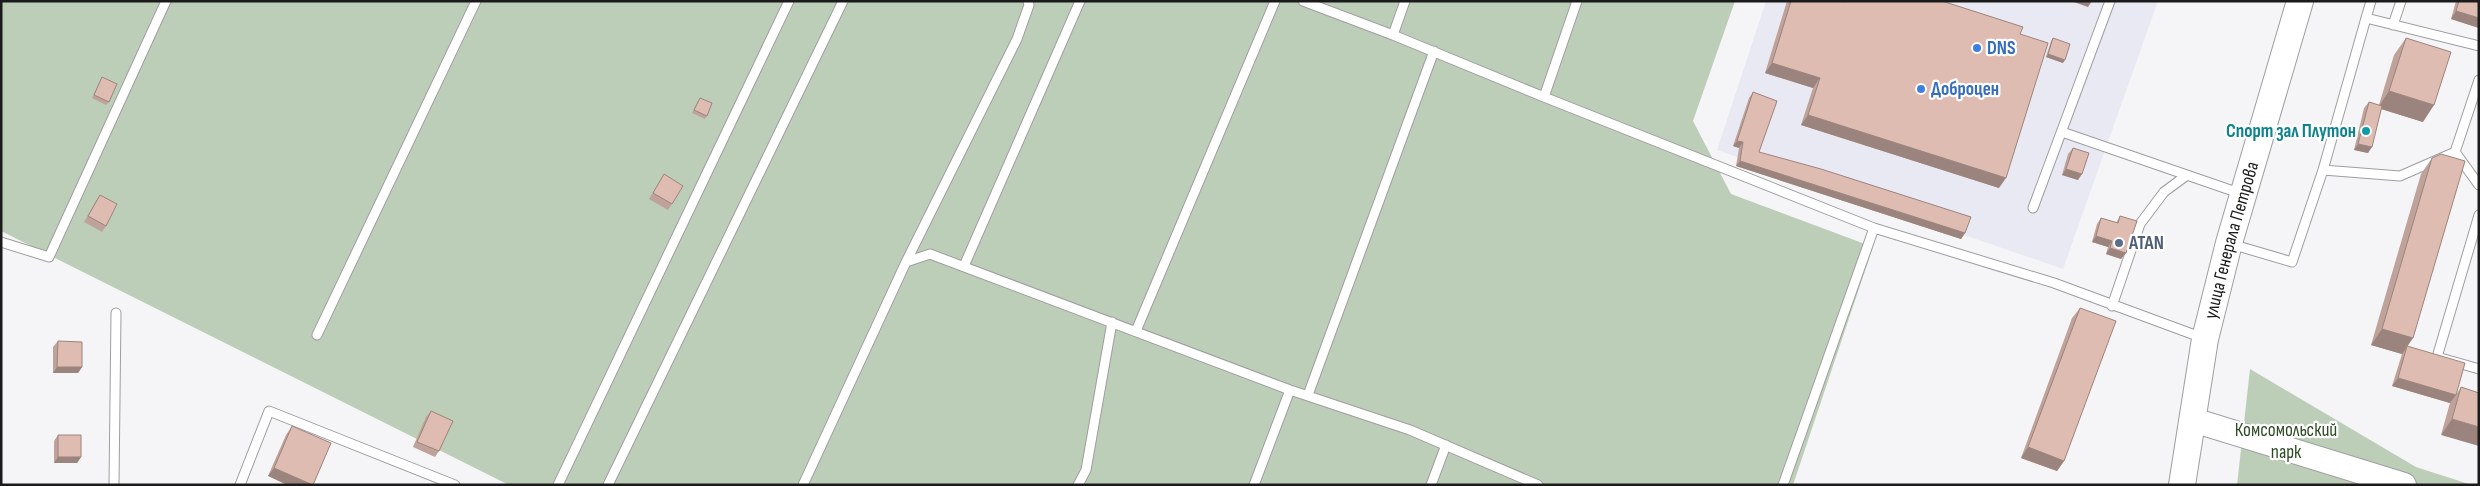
<svg xmlns="http://www.w3.org/2000/svg" width="2480" height="486" font-family="'Sofia Sans Condensed',sans-serif">
  <style>
    .built { fill: #e9e9f3 }
    .green { fill: #bdceb8 }
    .lines { fill: none; stroke-linecap: round; stroke-linejoin: round }
    .lane-casing { stroke: #9e9ea0; stroke-width: 11 }
    .secondary-casing { stroke: #9e9ea0; stroke-width: 26 }
    .primary-casing { stroke: #9e9ea0; stroke-width: 28 }
    .lane { stroke: #fff; stroke-width: 9 }
    .secondary { stroke: #fff; stroke-width: 24 }
    .primary { stroke: #fff; stroke-width: 26 }
    .wall { fill: #bfa299 }
    .shaded-wall { fill: #9b847d }
    .building { fill: #debcb2; stroke: #9b847d }
    .shop-dot { fill: #3f7fe0; stroke: #fff; stroke-width: 2 }
    .culture-dot { fill: #0f9aa8; stroke: #fff; stroke-width: 2 }
    .service-dot { fill: #5c6f8a; stroke: #fff; stroke-width: 2 }
    .labels { text-anchor: middle; dominant-baseline: central; stroke-width: 4.5; stroke-linejoin: round; paint-order: stroke }
    .shop-label { font-size: 19px; font-weight: bold; fill: #366cbe; stroke: #fff; text-anchor: start }
    .culture-label { font-size: 19px; font-weight: bold; fill: #0d838f; stroke: #fff; text-anchor: end }
    .street-label { font-size: 19px; fill: #1b1b1c; stroke: #fff }
    .service-label { font-size: 19px; font-weight: bold; fill: #4e5e75; stroke: #fff; text-anchor: start }
    .park-label { font-size: 19px; fill: #2d4b23; stroke: #fff }
  </style>
  <rect width="100%" height="100%" fill="#f5f5f7"/>
  <path class="built" d="M1766,1H2158L2063,269L1717,150Z"/>
  <path class="green" d="M1,1H1735L1693,121L1731,194L1873,247L1793,485H509L1,231Z
    M2250,369L2416,467L2472,485H2237Z"/>
  <g class="lines">
    <defs>
      <path id="lane" d="M1303,1L1393,35L1544,97L1874,228L2054,283L2203,338
        M2366,18L2371,1
        M2393,25L2401,1
        M1393,35L1405,1
        M1544,97L1577,1
        M2062,132L2242,194
        M2455,152L2479,185
        M2323,170L2400,176L2455,152L2479,80
        M2033,208L2110,1
        M2479,215L2437,357L2479,369
        M1,242L49,257L166,1
        M2231,244L2292,262L2323,170L2366,18L2479,46
        M906,262L1017,39L1029,5L1028,1
        M964,266L1080,1
        M2112,306L2140,224L2164,192L2187,175
        M1136,331L1275,1
        M317,335L476,1
        M1308,395L1434,51
        M114,485L116,313
        M240,485L269,411L455,485
        M558,485L789,1
        M608,485L843,1
        M803,485L906,262L930,254L1290,390L1410,430L1538,485
        M1078,485L1086,470L1112,322
        M1254,485L1290,390
        M1431,485L1446,445
        M1783,485L1874,228"/>
      <path id="secondary" d="M2193,420L2404,485"/>
      <g id="primary">
        <path id="s1" d="M2182,485L2205,339L2229,243L2300,1"/>
      </g>
    </defs>
    <use href="#lane" class="lane-casing"/>
    <use href="#secondary" class="secondary-casing"/>
    <use href="#primary" class="primary-casing"/>
    <use href="#lane" class="lane"/>
    <use href="#secondary" class="secondary"/>
    <use href="#primary" class="primary"/>
  </g>
  <path class="wall" d="M1787,1H1942L2020,34L1999,188L1801,125L1813,88L1765,73Z
    M2456,1H2479V28L2451,19Z
    M2053,38L2063,63L2046,57L2051,41Z
    M2406,38L2423,122L2381,109L2368,153L2354,150L2364,108L2369,102L2379,105L2394,55Z
    M102,77L109,102L106,105L92,98Z
    M1753,92L1759,152L1965,233L1961,239L1736,166L1739,148L1733,146L1749,98Z
    M700,98L707,116L705,119L692,113L698,101Z
    M2073,148L2078,180L2062,175L2068,154Z
    M2432,158L2413,338L2407,346L2456,395L2461,387L2479,393L2441,435L2450,403L2392,386L2402,354L2371,345L2421,174Z
    M664,174L672,204L668,210L649,199Z
    M100,195L106,226L102,232L84,222L96,201Z
    M2120,216L2121,259L2106,254L2108,247L2092,242L2097,224L2101,218L2116,223Z
    M2080,308L2064,461L2057,471L2021,458L2072,318Z
    M58,341L82,367L78,373H53V347Z
    M431,411L439,451L435,457L413,447L426,417Z
    M292,426L313,485L268,476L286,435Z
    M58,435L81,457L77,463H54V441Z"/>
  <path class="shaded-wall" d="M2071,1H2092L2088,7Z
    M2456,11L2479,18V28L2451,19Z
    M2048,54L2065,60L2063,63L2046,57Z
    M1772,63L1820,78L1813,88L1765,73Z
    M2389,91L2434,105L2423,122L2378,108Z
    M1808,115L2006,178L1999,188L1801,125Z
    M1737,141L1743,142L1739,148L1733,146Z
    M2358,144L2372,147L2368,153L2354,150Z
    M1740,161L1965,233L1961,239L1736,166Z
    M2066,169L2082,174L2078,180L2062,175Z
    M2096,236L2112,241L2108,247L2092,242Z
    M2110,248L2126,253L2121,259L2106,254Z
    M2382,329L2413,338L2402,354L2371,345Z
    M57,367H82L78,373H53Z
    M2398,378L2456,395L2450,403L2392,386Z
    M2452,419L2479,427V446L2441,435Z
    M2028,447L2064,461L2057,471L2021,458Z
    M58,457H81L77,463H54Z
    M274,468L313,485H287L268,476Z"/>
  <path class="building" d="M1791,1H1842L1844,2V1H1942L2023,27L2020,34L2048,43L2006,178L1808,115L1820,78L1772,63Z
    M2459,1H2479V18L2456,11Z
    M2053,38L2070,44L2065,60L2048,54Z
    M2406,38L2451,52L2434,105L2389,91Z
    M102,77L117,84L109,102L94,95Z
    M1753,92L1777,101L1759,152L1821,169L1971,217L1965,233L1740,161L1743,142L1737,141Z
    M700,98L712,103L707,116L694,110Z
    M2369,102L2382,106L2372,147L2358,144Z
    M2073,148L2089,153L2082,174L2066,169Z
    M2441,154L2465,161L2413,338L2382,329L2432,158Z
    M664,174L683,186L672,204L653,193Z
    M100,195L117,204L106,226L88,216Z
    M2120,216L2137,221L2126,253L2110,248L2112,241L2096,236L2101,218L2118,223Z
    M2080,308L2116,321L2064,461L2028,447Z
    M58,341L82,342V367H57Z
    M2407,346L2465,363L2456,395L2398,378Z
    M2461,387L2479,393V427L2452,419Z
    M431,411L453,421L439,451L417,442Z
    M292,426L331,443L313,485L274,468Z
    M58,435H81V457H58Z"/>
  <g class="shop-dot">
    <circle cx="1977" cy="48" r="5"/>
    <circle cx="1921" cy="89" r="5"/>
  </g>
  <circle class="culture-dot" cx="2366" cy="131" r="5"/>
  <circle class="service-dot" cx="2119" cy="243" r="5"/>
  <g class="labels">
    <g class="shop-label">
      <text x="1987" y="48">DNS</text>
      <text x="1931" y="89">Доброцен</text>
    </g>
    <g class="culture-label">
      <text x="2356" y="131">Спорт зал Плутон</text>
    </g>
    <g class="street-label">
      <text stroke="none"><textPath href="#s1" startOffset="250">улица Генерала Петрова</textPath></text>
    </g>
    <g class="service-label">
      <text x="2129" y="243">ATAN</text>
    </g>
    <g class="park-label">
      <text x="2286" y="430">Комсомольский<tspan x="2286" dy="22">парк</tspan></text>
    </g>
  </g>
  <rect width="2480" height="486" fill="none" stroke="#1b1b1c" stroke-width="5"/>
</svg>
